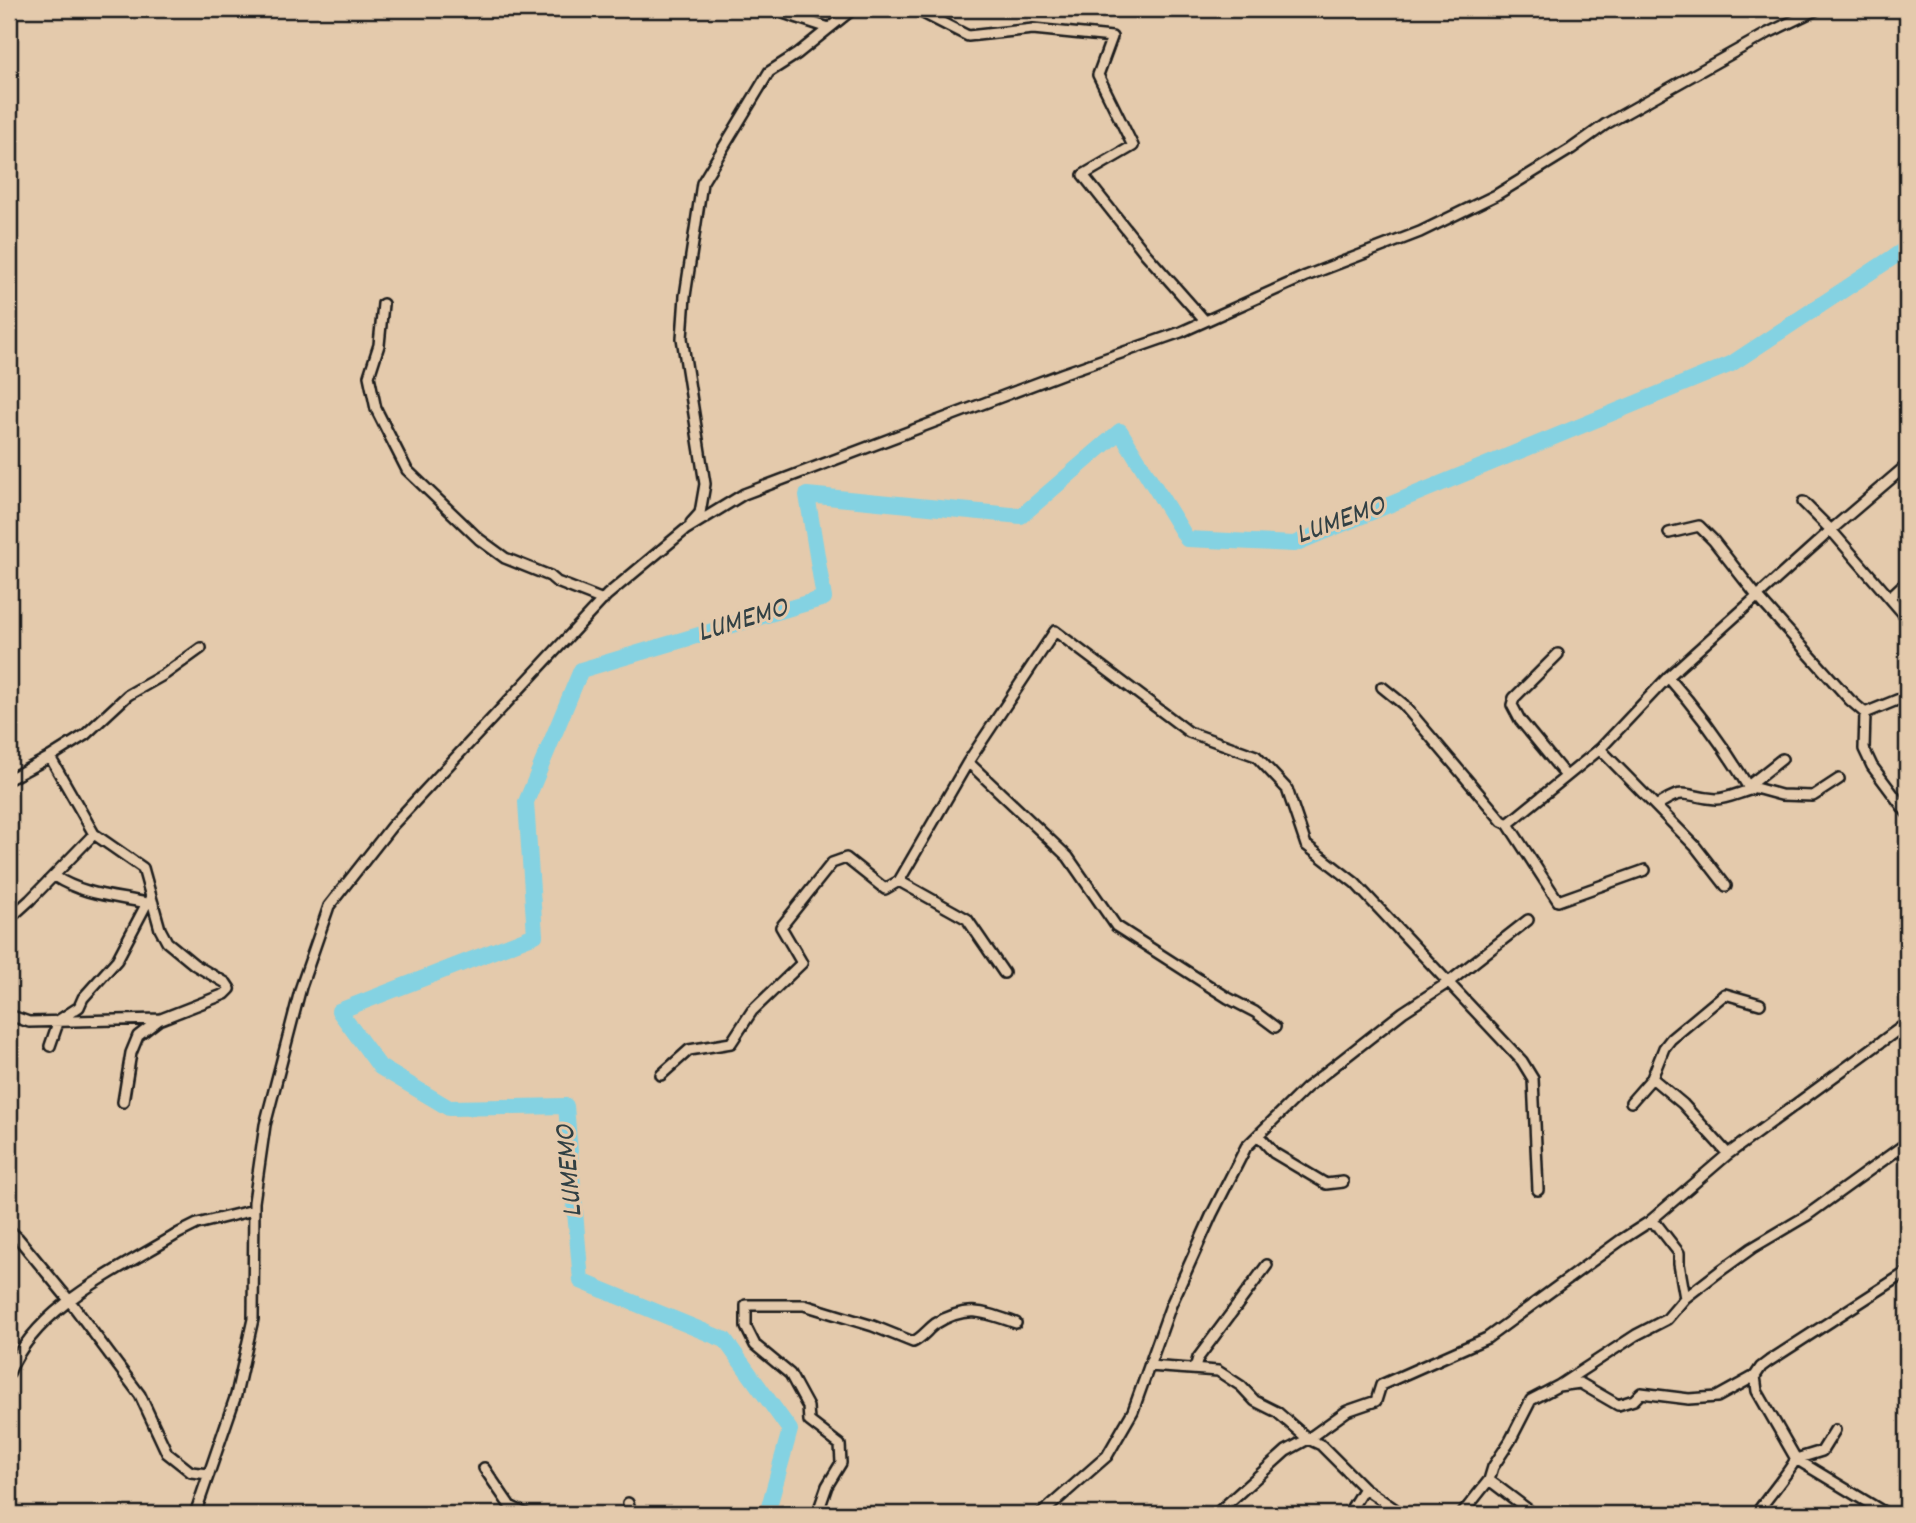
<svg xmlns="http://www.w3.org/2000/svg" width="1916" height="1523" font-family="Dekko,sans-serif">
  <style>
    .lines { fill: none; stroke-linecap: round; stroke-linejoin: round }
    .river { stroke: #84d2e2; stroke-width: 16 }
    .minor-casing { stroke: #1c1c1c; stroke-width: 14 }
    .minor { stroke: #e4caac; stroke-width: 9 }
    .labels { text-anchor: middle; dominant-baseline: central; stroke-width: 6; stroke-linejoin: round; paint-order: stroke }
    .water-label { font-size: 30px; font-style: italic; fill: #314044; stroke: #e4caac }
  </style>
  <rect width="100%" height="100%" fill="#e4caac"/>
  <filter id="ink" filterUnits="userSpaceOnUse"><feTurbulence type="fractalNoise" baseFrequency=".0143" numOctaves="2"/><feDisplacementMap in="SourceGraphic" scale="14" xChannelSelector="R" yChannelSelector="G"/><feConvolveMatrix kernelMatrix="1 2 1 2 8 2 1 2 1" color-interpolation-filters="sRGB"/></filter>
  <g filter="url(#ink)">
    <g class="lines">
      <path class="river" d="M767,1514L790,1430L725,1340L581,1281L566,1106L449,1108L380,1067L339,1011L535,935L526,802L581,670L824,598L807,495L1021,516L1120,431L1187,539L1294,544L1731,364L1907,248"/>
      <defs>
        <path id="minor" d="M771,9L829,28
          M915,9L968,36L1033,29L1112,37L1098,75L1133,146L1083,175L1145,253L1205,321
          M383,304L379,345L369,376L376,409L407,470L479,539L505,558L550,576L557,582L603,600
          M1803,502L1831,530L1907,618
          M691,523L700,513L705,484L682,338L685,296L702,183L769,72L797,54L853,9
          M1669,533L1699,526L1713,540L1757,596L1850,700L1865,713L1864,749L1872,766L1907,813
          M1890,597L1907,581
          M1558,654L1514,698L1512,705L1520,720L1566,776
          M1382,687L1403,704L1502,821L1508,824L1558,901L1645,870
          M1865,713L1907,696
          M1600,749L1695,846L1726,886
          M968,762L1068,857L1116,926L1228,998L1255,1012L1275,1027
          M9,779L50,757L85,735L128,695L165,674L201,648
          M1748,786L1781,795L1813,796L1839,779
          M1748,786L1782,759
          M1656,806C1687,785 1684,797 1716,799C1726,799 1739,793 1750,790C1726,749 1700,713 1668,677
          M1508,824L1600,749L1668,677L1831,530L1907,465
          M54,876C83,895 114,896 147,903
          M9,919L30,900L94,834
          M1004,973L967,919L899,881L968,762L1055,631L1189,732L1256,756L1287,789L1306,845L1355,883L1522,1061L1533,1079L1538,1190
          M9,1015L29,1022L161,1019L225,994L230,989L226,983L195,965L167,942L160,929L143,868L94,834L50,757
          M50,1046L59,1020L79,1007L83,998L117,960L147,903H153
          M661,1075L689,1050L731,1043L752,1011L802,963L781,927L832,863L846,858L885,889L899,881
          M1652,1078L1683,1104L1728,1154
          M123,1102L131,1053L138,1036L160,1019
          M1631,1102L1652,1078L1664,1048L1671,1039L1725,994L1760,1004
          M1258,1135L1274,1153L1326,1184L1343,1182
          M1649,1222L1658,1226L1679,1253V1264L1685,1298
          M9,1230L18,1238L69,1300L140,1395L167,1453L191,1472L209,1474
          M1149,1366L1218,1371L1241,1386L1255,1401L1277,1412L1308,1439L1347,1411L1376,1401L1381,1385L1487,1338L1621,1240L1649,1222L1728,1154L1907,1023
          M1195,1368L1198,1358L1267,1265
          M9,1373C37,1305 119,1270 179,1233L197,1224L254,1210
          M1558,1386L1636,1335L1667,1319L1685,1298L1720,1271L1752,1248L1806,1216L1907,1143
          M484,1468L510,1506L526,1514
          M1489,1480L1493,1467L1510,1441L1531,1400L1558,1386L1580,1383L1618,1405L1634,1400L1641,1393L1689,1399L1717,1397L1755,1376
          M628,1503L632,1514
          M195,1514L236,1395L253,1319L254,1202L265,1125L301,987L329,906L391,827L607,595L685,530L744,494L1064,373L1181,332L1306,276L1420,232L1496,195L1571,149L1606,124L1768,33L1818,9
          M816,1514L819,1509L827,1486L841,1463L840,1445L809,1421L808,1407L790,1374L755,1345L746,1327V1305H804L873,1326L913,1342C922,1338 927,1330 935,1324C967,1304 984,1312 1016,1323
          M1041,1514L1107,1456L1133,1411L1171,1305L1212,1214L1246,1147L1306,1088L1403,1012L1449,982L1528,920
          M1216,1514L1286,1451L1308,1439L1321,1445L1364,1488L1402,1514
          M1348,1514L1364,1488
          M1462,1514L1489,1480L1534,1514
          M1756,1514C1769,1495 1784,1479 1796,1459L1822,1451L1835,1430
          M1887,1514L1796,1459L1757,1391L1755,1376L1761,1367L1769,1361L1907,1272"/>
      </defs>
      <use href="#minor" class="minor-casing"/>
      <use href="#minor" class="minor"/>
    </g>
  </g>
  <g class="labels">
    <g class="water-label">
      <text transform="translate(1341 522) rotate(-20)">LUMEMO</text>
      <text transform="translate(743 622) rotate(-17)">LUMEMO</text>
      <text transform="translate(571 1171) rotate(-95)">LUMEMO</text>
    </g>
  </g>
  <rect width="1916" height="1523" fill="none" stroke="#e4caac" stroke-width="35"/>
  <rect x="18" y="18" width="1881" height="1488" fill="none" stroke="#1c1c1c" stroke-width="2.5" filter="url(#ink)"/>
</svg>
